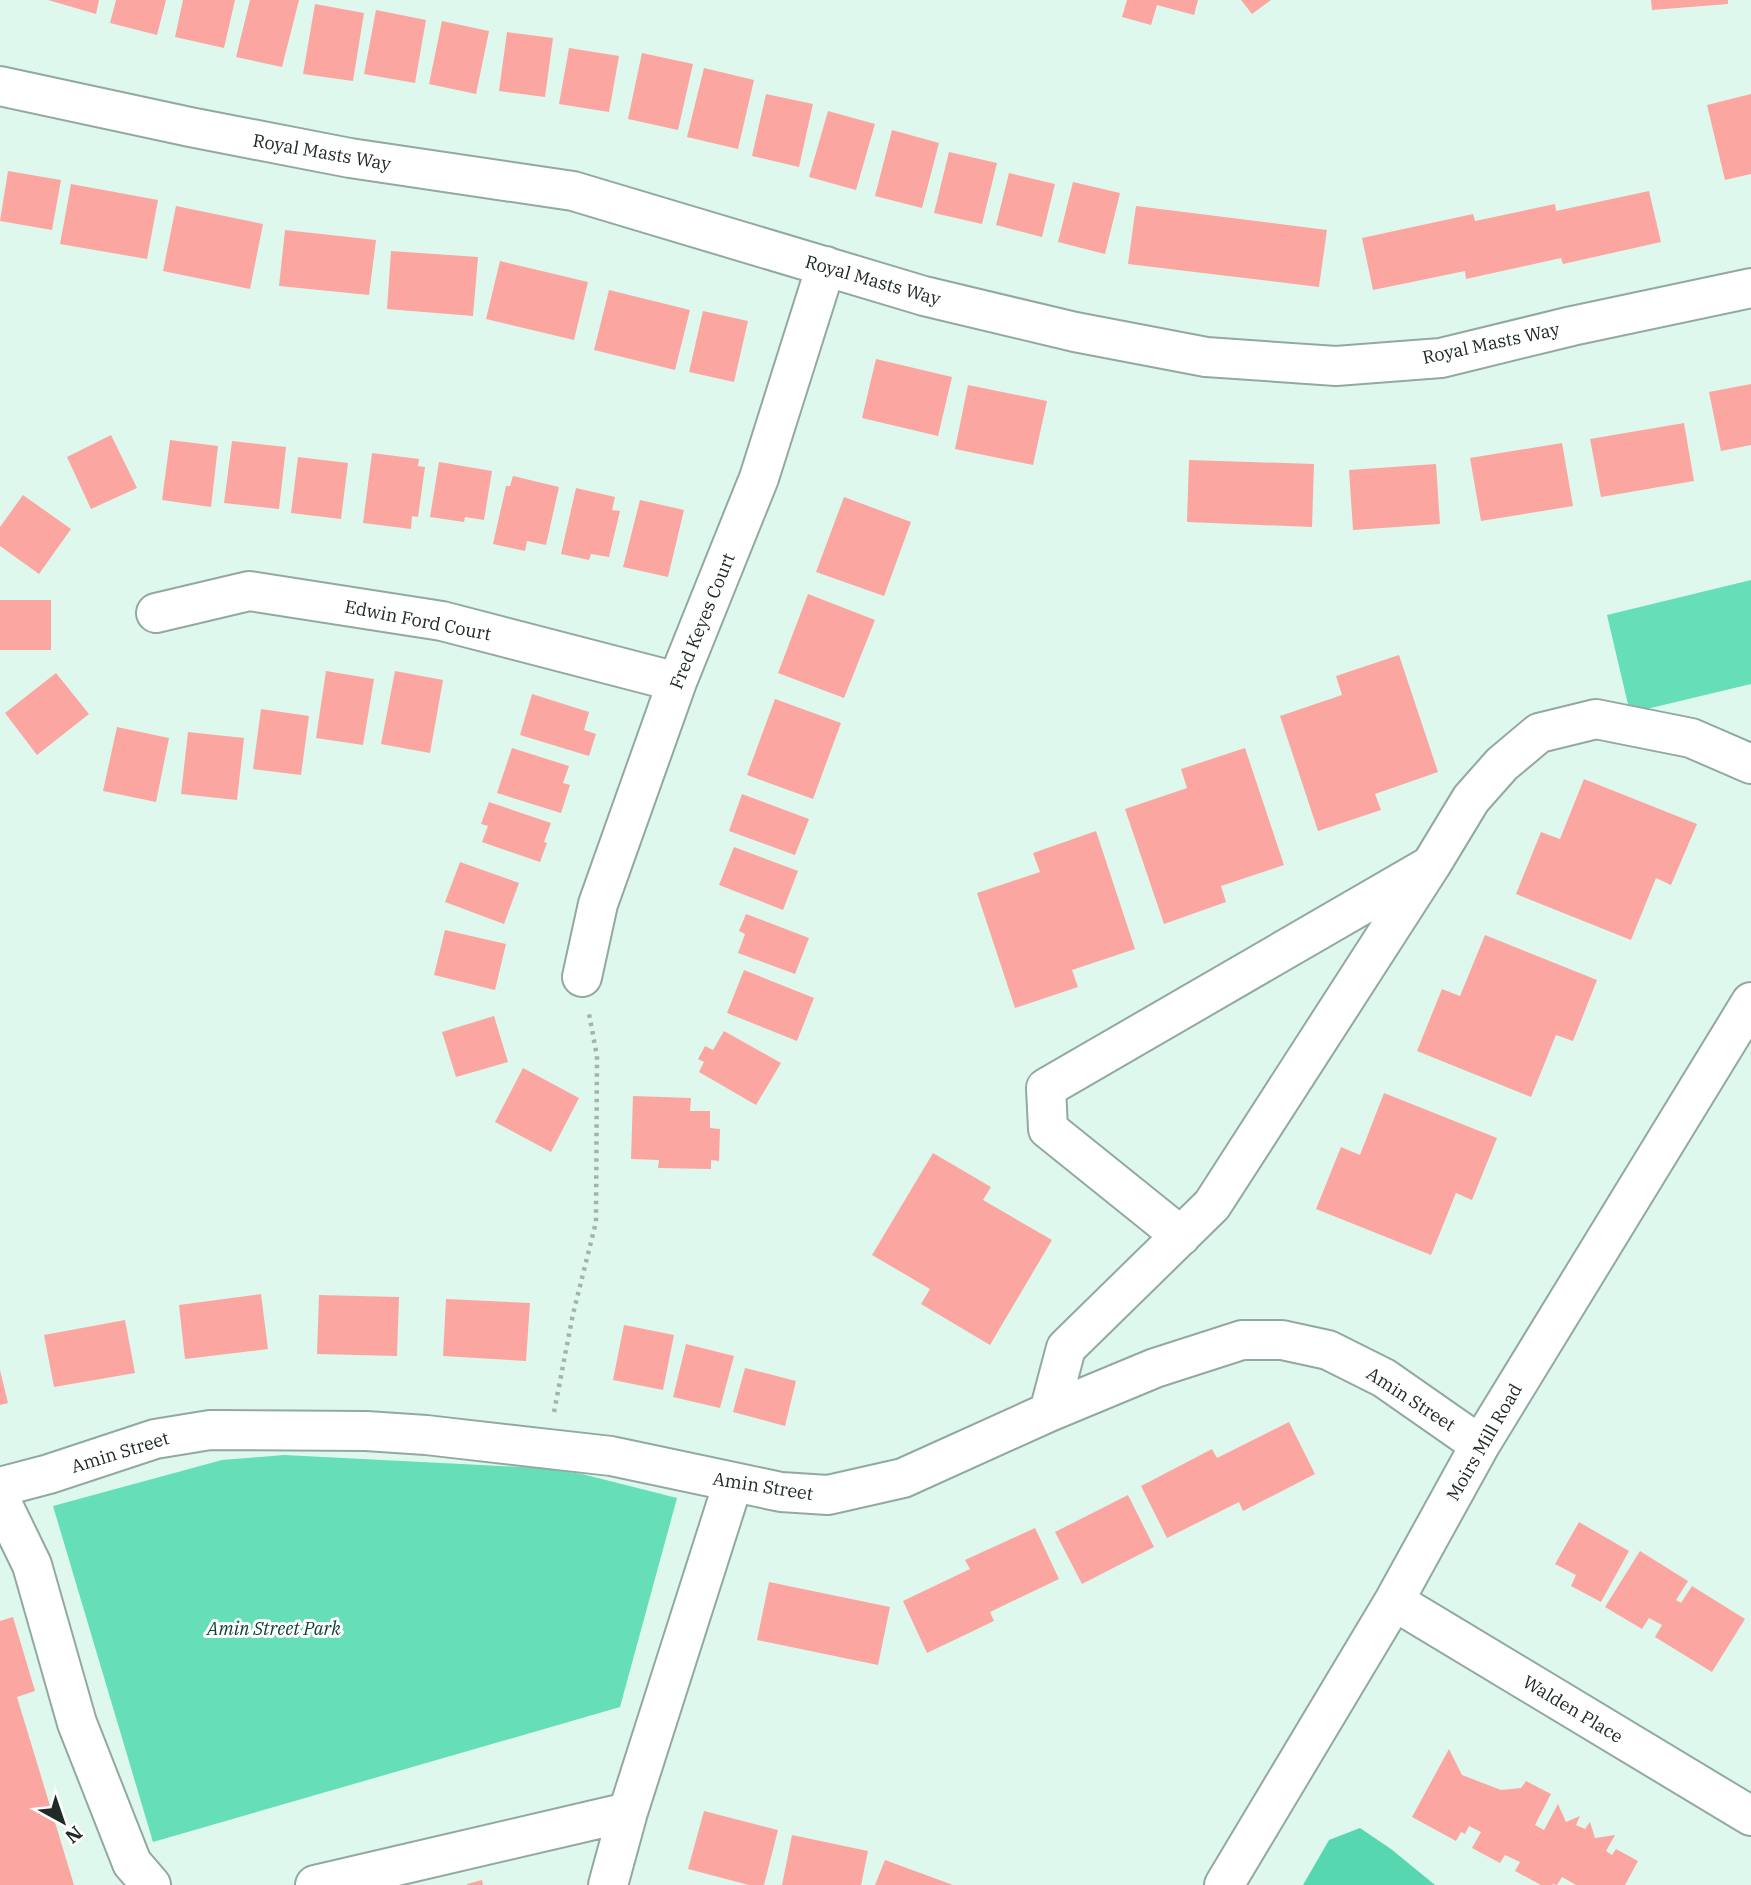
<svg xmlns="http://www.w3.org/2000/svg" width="1751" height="1885" font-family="'IBM Plex Serif',serif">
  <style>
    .green { fill: #66deb7 }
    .forest { fill: #56d7af }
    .building { fill: #fca6a1 }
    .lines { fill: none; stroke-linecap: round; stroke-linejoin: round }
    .minor-casing { stroke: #91a9a0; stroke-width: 42 }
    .path { stroke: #a1b5ad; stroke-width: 4.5; stroke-dasharray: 3.5 5; stroke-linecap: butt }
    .minor { stroke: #fff; stroke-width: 38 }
    .labels { text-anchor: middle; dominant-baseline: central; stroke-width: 6; stroke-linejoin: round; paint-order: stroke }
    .street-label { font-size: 18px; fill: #202a26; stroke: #fff }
    .park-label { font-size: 18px; font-style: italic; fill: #0c4434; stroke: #fff }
  </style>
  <rect width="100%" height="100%" fill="#dff8ee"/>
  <path class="green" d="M1751,580V684L1630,713L1607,615Z
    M284,1455L542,1468L582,1474L677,1498L620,1707L153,1842L53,1506L222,1460Z"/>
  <path class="forest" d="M1360,1828L1391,1849L1435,1885H1303L1329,1840Z"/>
  <path class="building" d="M48,0H99L96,14Z
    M116,0H166L157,35L110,23Z
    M183,0H235L224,48L175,37Z
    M250,0H299L282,67L236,57Z
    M1127,0H1198L1194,15L1157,5L1151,25L1122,17Z
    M1241,0H1271L1252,14Z
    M1651,0H1728V4L1652,10Z
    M315,4L364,13L353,81L303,74Z
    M376,10L426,20L415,83L364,74Z
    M442,21L489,31L476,94L429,84Z
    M507,32L553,38L545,97L499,91Z
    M569,48L619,56L609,112L559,104Z
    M642,53L693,64L678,130L628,119Z
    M704,68L754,80L738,149L687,137Z
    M766,94L813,104L799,167L752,156Z
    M1751,94V174L1725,180L1707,105Z
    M828,111L875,124L856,190L809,177Z
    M892,130L939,143L922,208L875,196Z
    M949,152L997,163L982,224L934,213Z
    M8,171L61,180L52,230L0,221Z
    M1009,173L1055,184L1042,237L996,225Z
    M1073,182L1120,193L1105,254L1058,242Z
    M71,184L158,200L147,259L60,244Z
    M1649,191L1661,242L1563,264L1561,258L1466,279L1465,271L1373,290L1362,238L1473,214L1475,221L1555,204L1556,211Z
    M176,206L263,224L250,289L163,271Z
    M1136,206L1327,230L1319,287L1128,264Z
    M285,230L376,240L369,295L279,286Z
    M391,251L478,257L473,316L387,309Z
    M500,261L588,282L574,340L486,319Z
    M609,290L690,310L675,370L594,350Z
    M703,311L748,321L734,382L689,372Z
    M876,359L952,377L938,436L862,418Z
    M1751,384V445L1721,451L1709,392Z
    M968,385L1047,401L1033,465L955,449Z
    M1684,423L1694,481L1601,497L1590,439Z
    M111,435L137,488L91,509L67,457Z
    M170,440L218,446L211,507L162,500Z
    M232,441L286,447L279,509L224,503Z
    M1562,443L1573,506L1481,521L1470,458Z
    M372,453L419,459L418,466L425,467L418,517L412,516L411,529L363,523Z
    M298,457L348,463L341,519L291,513Z
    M1189,460L1314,464L1312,527L1187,522Z
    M439,462L492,471L484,520L465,517L464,522L430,517Z
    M1436,464L1440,524L1353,530L1349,470Z
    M513,476L559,487L546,545L527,541L525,551L493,544L506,486H510Z
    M576,488L615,497L612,510L620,511L609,557L591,554L589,560L561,554Z
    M23,495L71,529L39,574L0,546V527Z
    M844,497L911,522L884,596L816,572Z
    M640,500L684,510L668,577L623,567Z
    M808,594L875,620L844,698L778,673Z
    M0,600H51V650H0Z
    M1399,655L1438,772L1375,794L1381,810L1318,831L1280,716L1342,695L1336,676Z
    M326,671L374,679L363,745L316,738Z
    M395,671L443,680L430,753L381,744Z
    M56,673L89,714L37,755L5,713Z
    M532,694L589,712L584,730L596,734L589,756L520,735Z
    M775,699L841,723L813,799L747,775Z
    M261,709L309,716L301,775L253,769Z
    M117,727L169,738L156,802L103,791Z
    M188,732L244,738L237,800L181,794Z
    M512,748L569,766L563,783L570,785L561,813L497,793Z
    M1245,748L1284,865L1221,886L1226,902L1164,924L1125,809L1187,788L1181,769Z
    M1584,779L1697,824L1671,885L1656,878L1631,940L1516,894L1541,832L1560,839Z
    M742,794L809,819L795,855L729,831Z
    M489,802L551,823L544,842L547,843L540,862L482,842L488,826L481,824Z
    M1096,831L1135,949L1072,970L1078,987L1015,1008L977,893L1040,872L1033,853Z
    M734,847L798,871L783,910L719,885Z
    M460,862L519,883L504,924L445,902Z
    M746,914L809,938L795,974L738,953L745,934L739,931Z
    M445,930L506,944L495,990L434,975Z
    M1485,935L1597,980L1573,1041L1556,1035L1531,1097L1417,1051L1442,989L1460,996Z
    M744,970L814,998L797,1041L727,1013Z
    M494,1016L508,1062L456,1077L442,1032Z
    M724,1031L781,1063L756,1105L699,1072L704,1062L698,1059L705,1046L713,1050Z
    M523,1068L579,1098L551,1152L495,1122Z
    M1384,1093L1497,1138L1472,1200L1456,1193L1431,1255L1316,1209L1341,1147L1360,1155Z
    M633,1096L691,1098L690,1111H710V1128L720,1129L719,1161L711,1160V1169L658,1168L659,1160L631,1159Z
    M933,1153L991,1187L983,1200L1052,1240L990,1345L921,1304L930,1289L872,1255Z
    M261,1294L268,1349L185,1359L179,1305Z
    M319,1295L399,1297L397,1356L317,1354Z
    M446,1299L530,1303L526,1361L443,1356Z
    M125,1320L135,1373L54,1387L44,1335Z
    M624,1325L674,1335L663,1390L613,1380Z
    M686,1344L734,1356L720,1408L673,1397Z
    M745,1368L796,1381L785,1426L733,1412Z
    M0,1370L8,1403L0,1405Z
    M1289,1422L1315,1474L1243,1511L1239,1502L1167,1538L1141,1486L1212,1449L1217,1458Z
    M1128,1495L1154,1547L1082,1584L1055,1532Z
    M1579,1522L1629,1551L1601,1602L1571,1586L1576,1575L1555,1564Z
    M1035,1528L1059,1579L990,1612L994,1621L927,1653L903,1601L970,1569L965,1560Z
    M1640,1551L1688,1581L1676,1600L1681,1603L1692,1586L1745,1619L1712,1672L1655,1637L1662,1625L1649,1618L1642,1629L1605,1607Z
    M769,1582L890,1607L878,1665L757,1640Z
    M13,1617L35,1691L17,1697L74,1885H0V1621Z
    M1449,1749L1462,1775L1501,1790L1521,1788L1526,1781L1551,1794L1535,1825L1544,1830L1558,1804L1566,1822L1580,1816L1576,1825L1585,1829L1590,1822L1595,1838L1615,1835L1606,1851L1612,1855L1616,1849L1638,1861L1625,1885H1576L1562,1877L1557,1885L1553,1884L1552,1885H1541L1515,1871L1520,1862L1505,1855L1500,1863L1472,1848L1481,1832L1469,1826L1465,1834L1461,1832L1456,1841L1412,1817Z
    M704,1811L778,1830L764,1885H749L688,1869Z
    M792,1835L868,1851L861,1885H782Z
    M885,1860L953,1885H875Z
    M482,1880L483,1885H467V1884Z"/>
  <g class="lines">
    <defs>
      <path id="minor" d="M0,86L190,127L350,158L573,191L924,296L1075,332L1206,357L1336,366L1441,358L1572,326L1751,288
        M156,613L249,591L442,621L677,682
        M582,977L598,904L677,682L759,478L826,266
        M1181,1236L1048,1129L1046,1088L1426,868
        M1049,1412L1066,1348L1212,1205L1431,865L1471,799L1502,764L1539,733L1596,719L1691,738L1751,764
        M0,1487L49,1474L155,1439L210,1430L366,1431L426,1435L611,1456L781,1492L828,1495L903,1478L1049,1412L1155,1368L1242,1340H1282L1328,1350L1384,1378L1480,1445
        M0,1499L32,1565L77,1723L132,1863L151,1885
        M1394,1601L1751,1816
        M315,1885L628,1812
        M608,1885L628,1812L733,1483
        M1224,1885L1394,1601L1480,1445L1751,1002"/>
    </defs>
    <use href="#minor" class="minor-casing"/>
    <path class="path" d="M554,1412L573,1314L596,1222L597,1056L589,1014"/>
    <use href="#minor" class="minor"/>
  </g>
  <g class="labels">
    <g class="street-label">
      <text transform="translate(322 152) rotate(10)">Royal Masts Way</text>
      <text transform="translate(873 280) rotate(16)">Royal Masts Way</text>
      <text transform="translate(1491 343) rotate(-12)">Royal Masts Way</text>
      <text transform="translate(418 620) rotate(11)">Edwin Ford Court</text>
      <text transform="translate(702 621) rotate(-68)">Fred Keyes Court</text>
      <text transform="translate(1411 1399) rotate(33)">Amin Street</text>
      <text transform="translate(1484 1442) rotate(-60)">Moirs Mill Road</text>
      <text transform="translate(120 1452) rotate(-17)">Amin Street</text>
      <text transform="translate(763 1486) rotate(9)">Amin Street</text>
      <text transform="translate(1573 1709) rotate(31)">Walden Place</text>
    </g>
    <g class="park-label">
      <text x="274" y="1628">Amin Street Park</text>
    </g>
  </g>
  <g transform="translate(63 1822) rotate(140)" stroke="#ffffff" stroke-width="5" paint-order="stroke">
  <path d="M0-5L12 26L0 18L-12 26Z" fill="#202a26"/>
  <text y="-10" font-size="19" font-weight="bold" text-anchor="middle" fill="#202a26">N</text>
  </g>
</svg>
